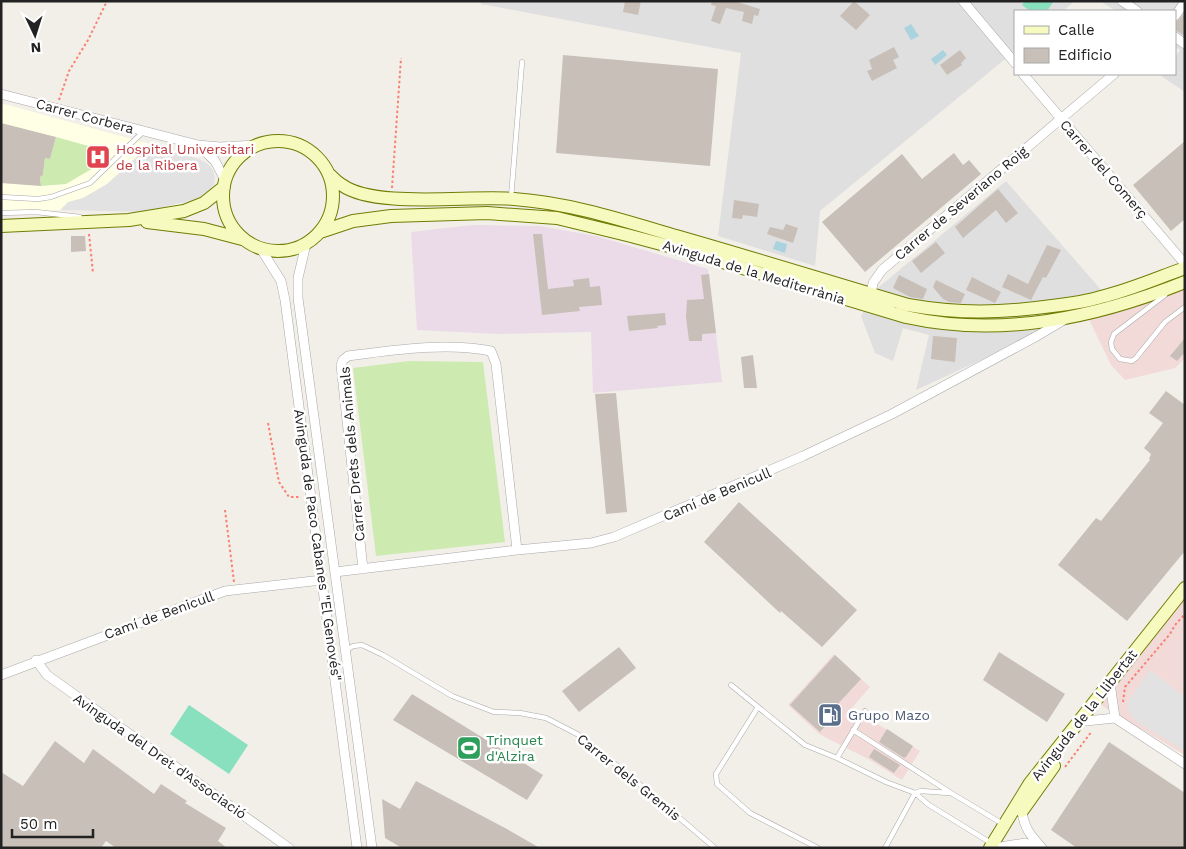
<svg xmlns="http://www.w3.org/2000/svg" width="1186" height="849" font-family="'Work Sans',sans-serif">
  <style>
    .residential { fill: #e0dfdf }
    .commercial { fill: #f2dad9 }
    .industrial { fill: #ebdbe8 }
    .education { fill: #ffffe5 }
    .grass { fill: #cdebb0 }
    .pitch { fill: #88e0be }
    .parking { fill: #e2e2e2 }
    .water { fill: #aad3df }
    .building { fill: #c7bfb8 }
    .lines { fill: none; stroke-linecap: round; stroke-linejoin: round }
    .lane-casing { stroke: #a9a9a9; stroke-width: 5.5 }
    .street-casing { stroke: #a9a9a9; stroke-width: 10 }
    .secondary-casing { stroke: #707d05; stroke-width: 14 }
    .path { stroke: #fa8072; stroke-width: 2; stroke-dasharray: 2.5 2.5; stroke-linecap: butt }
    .lane { stroke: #fff; stroke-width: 4.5 }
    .street { stroke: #fff; stroke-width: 9 }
    .secondary { stroke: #f7fabf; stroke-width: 12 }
    .labels { text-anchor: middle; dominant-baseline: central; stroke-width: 5; stroke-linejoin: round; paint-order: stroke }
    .street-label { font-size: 14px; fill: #222; stroke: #fff }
    .health-label { font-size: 14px; fill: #be3a42; stroke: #fff; text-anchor: start }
    .service-label { font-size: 14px; fill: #4e5e75; stroke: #fff; text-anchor: start }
    .leisure-label { font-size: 14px; fill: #27864d; stroke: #fff; text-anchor: start }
  </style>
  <rect width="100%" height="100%" fill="#f2efe9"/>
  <path class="residential" d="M480,1H1075L1063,11H1015V51L820,211L815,266L718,236L741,53L481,4Z
    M1100,1H1185V92L1161,76L1163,74H1175V57L1180,50L1175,47V11H1116Z
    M1006,181L1110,300L916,390L929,335L903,328L893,361L875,353L861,316L879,287Z"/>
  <path class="commercial" d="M1185,271V358L1175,368L1125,380L1111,365L1085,311Z
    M1185,595V755L1094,701Z
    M834,654L870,687L851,709L873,721L920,751L902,780L868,759L819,734L788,705Z"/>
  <path class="industrial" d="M472,225L540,226L596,236L708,269L722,382L593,393L591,332L499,334L417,330L411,232Z"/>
  <path class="education" d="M1,103L190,155L208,164L213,170L215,178L214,185L178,205L138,212L60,210L1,213Z"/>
  <path class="grass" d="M56,137L110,152L95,167L66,184L41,186L40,177L43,175L45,158L50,159Z
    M409,361L483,362L505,542L376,556L353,368Z"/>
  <path class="pitch" d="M1025,1H1054L1047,11H1030L1022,5Z
    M189,705L248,745L229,774L170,734Z"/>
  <path class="parking" d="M148,151L182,153L199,159L208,164L213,170L215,178L214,185L205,195L194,200L160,208L138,212L60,210L68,202L83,198L107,184L139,155Z
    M1150,670L1185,697V751L1136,721L1129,712L1128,703L1130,699Z"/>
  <path class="water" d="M911,24L919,36L911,40L904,28Z
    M943,50L947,55L935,65L931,59Z
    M776,241L787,244L785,253L773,249Z"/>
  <path class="building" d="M625,1H641L638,15L623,12Z
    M712,1H734L760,9L758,16L754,15L752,24L742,21L744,12L726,8L720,24L711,21L716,6L711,5Z
    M854,1L870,15L856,30L840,16Z
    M1185,13V36L1175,30V23Z
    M894,47L899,57L893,60L897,68L872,81L867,71L872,69L869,60Z
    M960,50L966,58L961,63L962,65L947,75L940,65Z
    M563,55L718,69L710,166L556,153Z
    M1,123L56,137L50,159L45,158L43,175L40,177L41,186L1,183Z
    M1185,141V219L1171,231L1133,185Z
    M954,153L963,165L969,160L981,174L865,272L822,222L902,154L922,179Z
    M998,189L1018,213L1006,223L996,210L963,238L955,227Z
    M734,200L759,204L757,217L743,215L742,219L732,218Z
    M786,224L798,228L793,243L767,234L770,227L783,230Z
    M533,234H542L548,289L574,286L573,280L589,278L590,287L600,286L602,305L579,307L580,311L542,315Z
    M71,236H85L86,251L71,252Z
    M936,242L945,253L921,273L912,261Z
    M1047,245L1061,250L1046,278L1043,277L1031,300L1002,287L1008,274L1028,284Z
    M709,274L716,333L702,334V341H689L686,317L687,300L704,299L701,275Z
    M899,275L927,289L923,299L910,297L893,288Z
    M972,277L1001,292L995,303L966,290Z
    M936,280L965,294L961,303L949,302L943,299L933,287Z
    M665,313L666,325L657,326L658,328L629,331L627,316Z
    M933,336L957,338L955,362L931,359Z
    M1185,338V352L1177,361L1170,356Z
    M753,355L757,388H744L741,357Z
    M1166,391L1185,405V551L1127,621L1058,565L1096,518L1101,521L1150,460L1149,459L1151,454L1144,448L1163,423L1149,413Z
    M616,393L627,512L606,514L595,394Z
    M739,502L857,610L822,647L781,611L780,613L704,542Z
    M619,647L636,668L579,712L562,691Z
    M999,652L1065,694L1047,722L983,680Z
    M835,655L861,679L835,707L839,711L820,732L790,705Z
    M412,694L543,775L527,800L393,720Z
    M887,729L913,746L906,757L904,758L879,742Z
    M55,741L84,763L93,749L154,794L161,784L187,801L185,803L226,828L218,841L227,848H116L106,841L101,848H1V772L23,786Z
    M1109,742L1185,793V848H1077L1051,830Z
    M874,749L900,765L894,773L869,757Z
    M416,781L505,828L540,848H402L385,838L382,799L400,809Z"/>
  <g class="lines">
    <defs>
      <path id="lane" d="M1,197L38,199L51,197L90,183L144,131
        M511,198L522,62
        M1,213L36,212L80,217
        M1165,295L1114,334L1111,342L1112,349L1120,359L1132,361L1136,358L1165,322L1185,307
        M347,650L353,646L362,645L383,655L452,696L494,712L520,713L546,718L577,734L625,772L715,848
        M731,685L758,707
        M865,711L837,758L886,782L915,793L929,805L991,843
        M853,730L951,793L1003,824
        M818,848L750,813L717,784L716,774L758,707L805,745L837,758
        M885,848L915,793L921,791L949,793"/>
      <path id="street" d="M963,1L1015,63
        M1122,1L1137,11
        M1175,16L1185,2
        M1175,37L1185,44
        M1023,74L1185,264
        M1,94L198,145L220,147L257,145
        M198,145L215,161L225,180
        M306,244L298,278V298L372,848
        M261,249L281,281L285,300L357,848
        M871,294L873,283L882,270L1114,74
        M363,569L341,365L343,360L348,356C393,350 446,342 491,351L496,364L517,550
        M335,572L517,550L591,543L614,537L803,456L892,414L1037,336L1064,320
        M36,660L47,675L289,848
        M1,675L225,591L322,580
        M1111,690L1115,718
        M1086,721L1115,718L1185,764
        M1022,811C1024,828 1031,836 1042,848
        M1000,847L1025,843L1038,848"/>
      <path id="secondary" d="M223 196a55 55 0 1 1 110 0a55 55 0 1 1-110 0Z
        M330,175C334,179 338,183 342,185C375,209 471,195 514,199C570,203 622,220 676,236C753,258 830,282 908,305C959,314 1001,313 1052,306C1069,304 1085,302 1101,297C1130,290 1157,278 1185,268
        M147,222L204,229L242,239
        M1,226L129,220L184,211L204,203L224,187
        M320,232L353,221L391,216L487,213L557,218L627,235L676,248L906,317C1001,338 1095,318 1185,282
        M1022,811L1054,766
        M990,848L1030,783L1185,588"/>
    </defs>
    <use href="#lane" class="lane-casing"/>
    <use href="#street" class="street-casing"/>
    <use href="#secondary" class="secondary-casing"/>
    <path class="path" d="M59,100L69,71L88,40L107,1
      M392,188L401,58
      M89,234L93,273
      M268,423L279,482L289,497H301
      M225,510L234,582
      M1123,702L1125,687L1170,634L1175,625L1185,614
      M1065,767L1092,731"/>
    <use href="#lane" class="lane"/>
    <use href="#street" class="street"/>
    <use href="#secondary" class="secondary"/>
  </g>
  <defs>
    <symbol id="hospital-square" viewBox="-11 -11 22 22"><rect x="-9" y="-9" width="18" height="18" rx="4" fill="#e0444e" stroke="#fff"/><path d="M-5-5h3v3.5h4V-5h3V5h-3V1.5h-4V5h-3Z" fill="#fff"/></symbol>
    <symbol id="fuel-square" viewBox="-11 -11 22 22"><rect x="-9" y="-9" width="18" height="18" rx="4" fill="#5c6f8a" stroke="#fff"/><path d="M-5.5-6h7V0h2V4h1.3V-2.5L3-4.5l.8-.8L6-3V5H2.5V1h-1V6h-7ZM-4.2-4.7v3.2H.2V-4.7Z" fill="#fff"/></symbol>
    <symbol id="stadium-square" viewBox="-11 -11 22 22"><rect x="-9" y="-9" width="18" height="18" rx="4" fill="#2e9e5b" stroke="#fff"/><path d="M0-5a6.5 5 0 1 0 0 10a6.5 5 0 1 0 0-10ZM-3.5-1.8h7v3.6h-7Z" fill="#fff"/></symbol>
  </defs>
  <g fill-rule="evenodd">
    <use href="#hospital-square" x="84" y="143" width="28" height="28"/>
    <use href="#fuel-square" x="816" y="701" width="28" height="28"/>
    <use href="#stadium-square" x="455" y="734" width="28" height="28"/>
  </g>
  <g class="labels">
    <g class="street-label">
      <text transform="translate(85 116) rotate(15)">Carrer Corbera</text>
      <text transform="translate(1104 169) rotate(49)">Carrer del Comerç</text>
      <text transform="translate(961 203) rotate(-40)">Carrer de Severiano Roig</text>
      <text transform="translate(754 272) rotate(17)">Avinguda de la Mediterrània</text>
      <text transform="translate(352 454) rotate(-95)">Carrer Drets dels Animals</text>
      <text transform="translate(717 494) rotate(-23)">Camí de Benicull</text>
      <text transform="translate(318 545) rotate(82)">Avinguda de Paco Cabanes "El Genovés"</text>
      <text transform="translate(159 615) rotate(-20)">Camí de Benicull</text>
      <text transform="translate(1084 715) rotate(-52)">Avinguda de la Llibertat</text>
      <text transform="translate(160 756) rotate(35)">Avinguda del Dret d'Associació</text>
      <text transform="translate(629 777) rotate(39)">Carrer dels Gremis</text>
    </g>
    <g class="health-label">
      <text x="116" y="149">Hospital Universitari<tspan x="116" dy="16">de la Ribera</tspan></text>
    </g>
    <g class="service-label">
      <text x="848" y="715">Grupo Mazo</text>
    </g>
    <g class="leisure-label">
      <text x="486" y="740">Trinquet<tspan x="486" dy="16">d'Alzira</tspan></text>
    </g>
  </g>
  <rect width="1186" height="849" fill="none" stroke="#222222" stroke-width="5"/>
  <rect x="1014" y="10" width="162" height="65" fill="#ffffff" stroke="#a7a7a7"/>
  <rect x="1024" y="26" width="25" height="8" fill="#f7fabf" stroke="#a7a7a7"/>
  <text x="1058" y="35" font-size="15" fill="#222222">Calle</text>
  <rect x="1024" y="48" width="25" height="15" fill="#c7bfb8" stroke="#a7a7a7"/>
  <text x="1058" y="60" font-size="15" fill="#222222">Edificio</text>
  <g transform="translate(35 35) rotate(176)" stroke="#ffffff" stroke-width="4" paint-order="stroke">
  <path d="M0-4L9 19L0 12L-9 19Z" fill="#222222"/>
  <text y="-8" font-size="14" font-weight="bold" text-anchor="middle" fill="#222222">N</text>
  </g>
  <path d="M12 829v8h81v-8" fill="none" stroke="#222222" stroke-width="2.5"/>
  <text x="20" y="829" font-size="15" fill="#222222" stroke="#ffffff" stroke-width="4" paint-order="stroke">50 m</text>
</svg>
